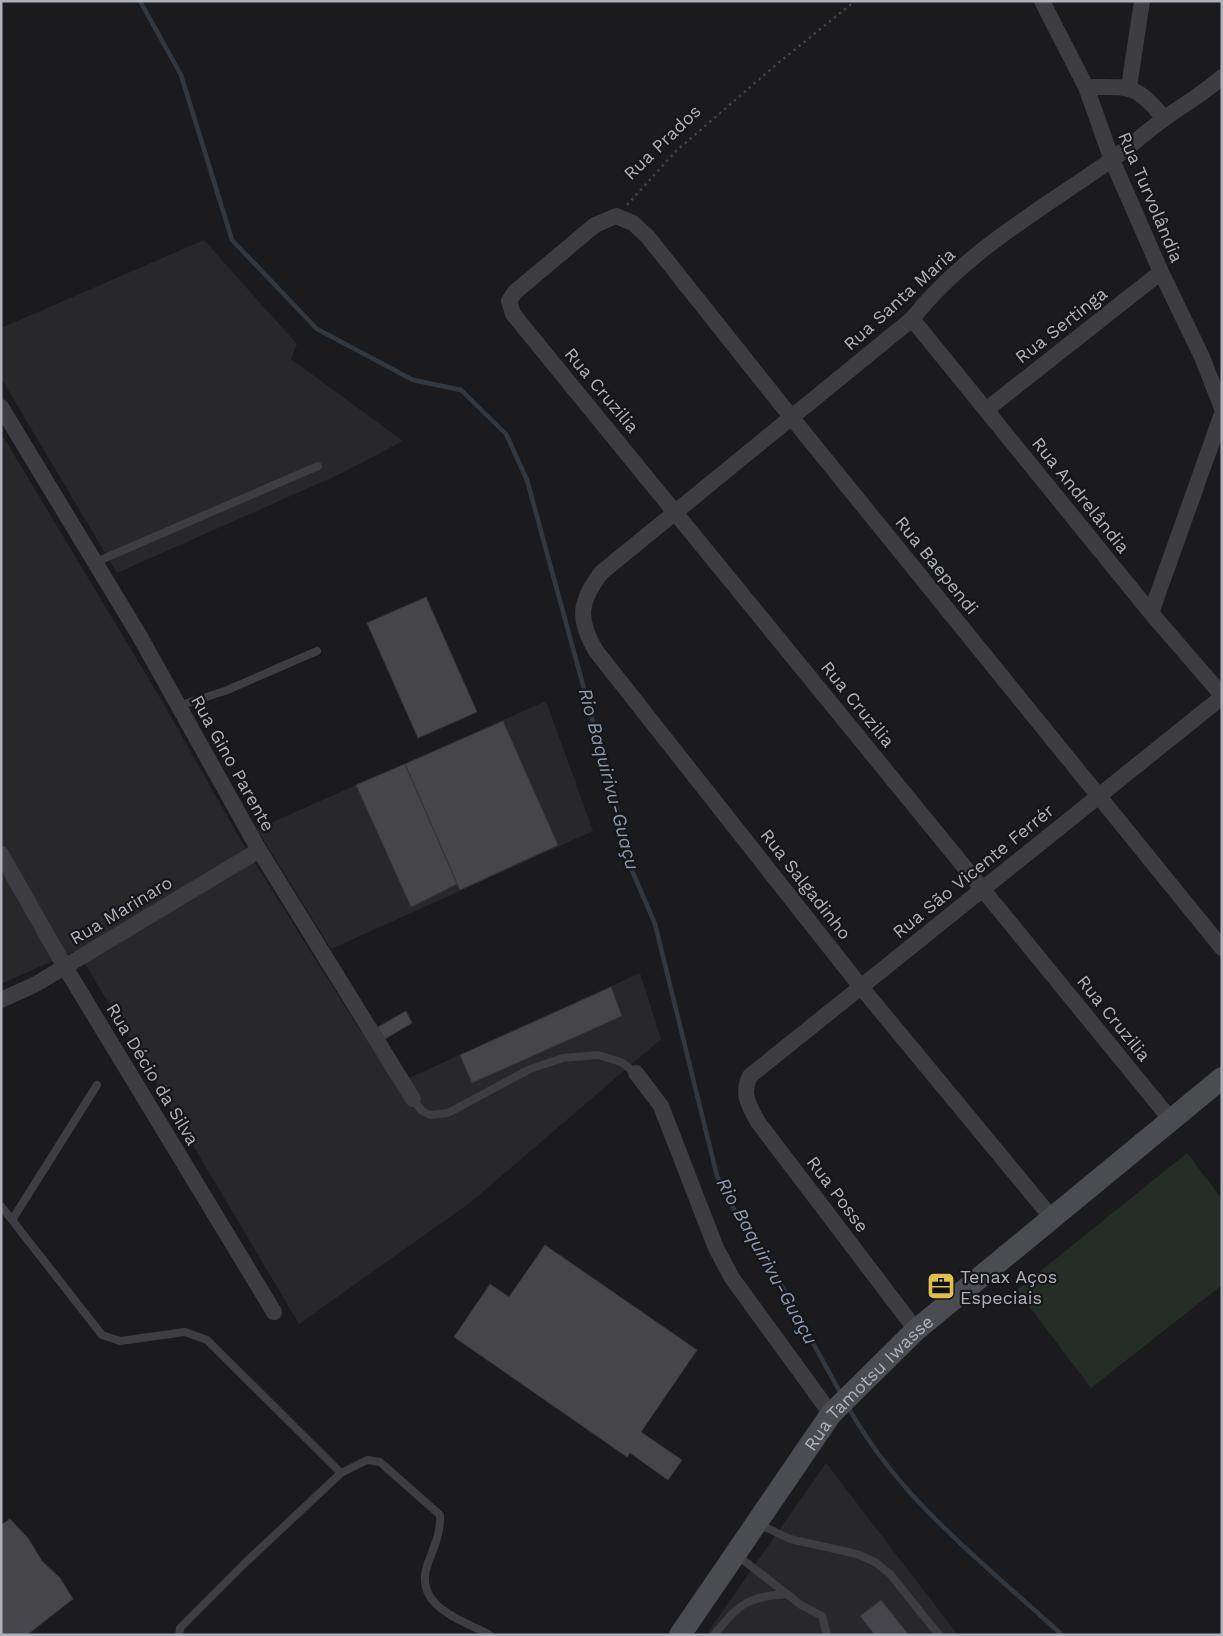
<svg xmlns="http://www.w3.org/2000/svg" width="1223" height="1636" font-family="'Work Sans',sans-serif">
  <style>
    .built { fill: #28272a }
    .green { fill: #252d27 }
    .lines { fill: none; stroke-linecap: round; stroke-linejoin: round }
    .stream { stroke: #323840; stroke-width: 4.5 }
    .building { fill: #46464a; stroke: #363539 }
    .path { stroke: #434448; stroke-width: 2.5; stroke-dasharray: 2.5 4; stroke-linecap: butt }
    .lane { stroke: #3d3d42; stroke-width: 8 }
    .street { stroke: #3d3d42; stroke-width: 16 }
    .secondary { stroke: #4b4c51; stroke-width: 22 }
    .labels { text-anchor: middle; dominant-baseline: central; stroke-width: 4.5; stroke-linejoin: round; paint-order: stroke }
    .street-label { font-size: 18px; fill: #afb1bb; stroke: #161618 }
    .poi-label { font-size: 18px; fill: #afb1bb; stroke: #161618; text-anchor: start }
    .water-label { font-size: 19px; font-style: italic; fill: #8b9bb1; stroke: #161618 }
  </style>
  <rect width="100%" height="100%" fill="#1b1b1d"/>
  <path class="built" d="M204,240L297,344L291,359L403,441L340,474L117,573L1,378V328Z
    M1,433L162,701L240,839L361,1032L376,1024L409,1078L640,973L661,1039L471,1202L299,1324L77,950L1,984Z
    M546,701L593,831L331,949L257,829Z
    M826,1463L958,1635H706Z"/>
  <path class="green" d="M1187,1153L1222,1199V1285L1091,1388L1017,1290Z"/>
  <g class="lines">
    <path class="stream" d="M140,1L181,75L232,240L317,329L413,380L461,390L506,434L527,480L619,817L628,861L655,924L717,1176L742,1225L779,1281L841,1394
      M847,1405C899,1500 984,1563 1062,1635"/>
  </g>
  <path class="building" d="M426,597L477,712L418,738L367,623Z
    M503,721L558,845L460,890L405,764Z
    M405,764L457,884L411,907L356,785Z
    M611,987L622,1016L472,1083L460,1055Z
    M406,1011L412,1023L385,1039L378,1027Z
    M545,1245L697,1350L641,1432L682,1460L668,1480L630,1453L627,1457L454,1337L490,1284L509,1297Z
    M10,1519L28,1538L42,1561L60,1578L73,1599L27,1635H1V1525Z
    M881,1600L909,1635H875L860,1616Z"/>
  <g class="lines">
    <path class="path" d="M627,205L676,151L777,64L855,1"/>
    <path class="lane" d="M96,562L318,466
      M178,706L225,691L317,651
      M413,1099L422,1111L430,1115L448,1113L530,1069L563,1058L598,1055L621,1062L636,1073
      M1,1206L102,1335L120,1341L185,1332L207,1340L341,1473L245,1563L180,1628L179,1635
      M12,1220L97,1085
      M341,1473L367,1460L380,1462L440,1515C441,1533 434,1547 428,1563C412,1606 460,1619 490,1635
      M759,1524L790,1539L857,1554L875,1562L890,1574L939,1635
      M738,1556L801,1605L822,1616L827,1635
      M714,1635C740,1603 747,1597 787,1594"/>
    <path class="street" d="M1042,1L1086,87L1112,160L1161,272L1202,357L1222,408
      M1086,87C1130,87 1135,83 1164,118
      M1129,87L1142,1
      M912,319L1151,613L1222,695
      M1,407L139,635L259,850L413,1099
      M986,410L1161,272
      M1151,613L1222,414
      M1,854L65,967L274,1312
      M1,1000L36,984L259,850
      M636,1073L661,1106L716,1248L732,1278L831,1414
      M1171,1120L513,314L509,301L515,292L595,225L616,216L633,223L648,237L792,418L1222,948
      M1052,1218L861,987L596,651C577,619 579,601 602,572L912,319C965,252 1041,209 1110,161C1129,148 1145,132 1164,119C1183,105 1204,93 1222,77
      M916,1330L758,1122C749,1106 741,1093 750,1076L1222,697"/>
    <path class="secondary" id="s1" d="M680,1635L831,1414L916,1330L1222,1078"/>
  </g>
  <defs>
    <symbol id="office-square" viewBox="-11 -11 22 22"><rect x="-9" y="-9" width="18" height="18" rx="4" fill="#ddbf53" stroke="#161618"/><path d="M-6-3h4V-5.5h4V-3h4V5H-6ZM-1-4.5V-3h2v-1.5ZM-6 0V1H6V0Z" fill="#111"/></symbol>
  </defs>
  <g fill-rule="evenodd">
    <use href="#office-square" x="925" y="1270" width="32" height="32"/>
  </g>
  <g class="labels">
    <g class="street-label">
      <text transform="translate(662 142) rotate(-44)">Rua Prados</text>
      <text transform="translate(1151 197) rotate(67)">Rua Turvolândia</text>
      <text transform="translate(899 299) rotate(-42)">Rua Santa Maria</text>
      <text transform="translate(1061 325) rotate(-38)">Rua Sertinga</text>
      <text transform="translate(602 390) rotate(50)">Rua Cruzilia</text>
      <text transform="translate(1081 495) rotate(51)">Rua Andrelândia</text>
      <text transform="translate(937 565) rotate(51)">Rua Baependi</text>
      <text transform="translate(858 704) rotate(51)">Rua Cruzilia</text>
      <text transform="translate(233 763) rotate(61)">Rua Gino Parente</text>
      <text transform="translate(973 871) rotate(-39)">Rua São Vicente Ferrér</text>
      <text transform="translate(806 884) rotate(52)">Rua Salgadinho</text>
      <text transform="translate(121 910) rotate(-31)">Rua Marinaro</text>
      <text transform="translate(1114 1018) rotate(51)">Rua Cruzilia</text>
      <text transform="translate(153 1074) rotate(59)">Rua Décio da Silva</text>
      <text transform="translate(838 1194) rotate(53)">Rua Posse</text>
      <text stroke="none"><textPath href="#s1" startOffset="316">Rua Tamotsu Iwasse</textPath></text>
    </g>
    <g class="poi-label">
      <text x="960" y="1276">Tenax Aços<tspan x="960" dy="21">Especiais</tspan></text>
    </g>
    <g class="water-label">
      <text transform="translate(609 779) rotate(75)">Rio Baquirivu-Guaçu</text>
      <text transform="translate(767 1261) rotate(61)">Rio Baquirivu-Guaçu</text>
    </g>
  </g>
  <rect width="1223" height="1636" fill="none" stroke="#afb1bb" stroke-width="5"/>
</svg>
